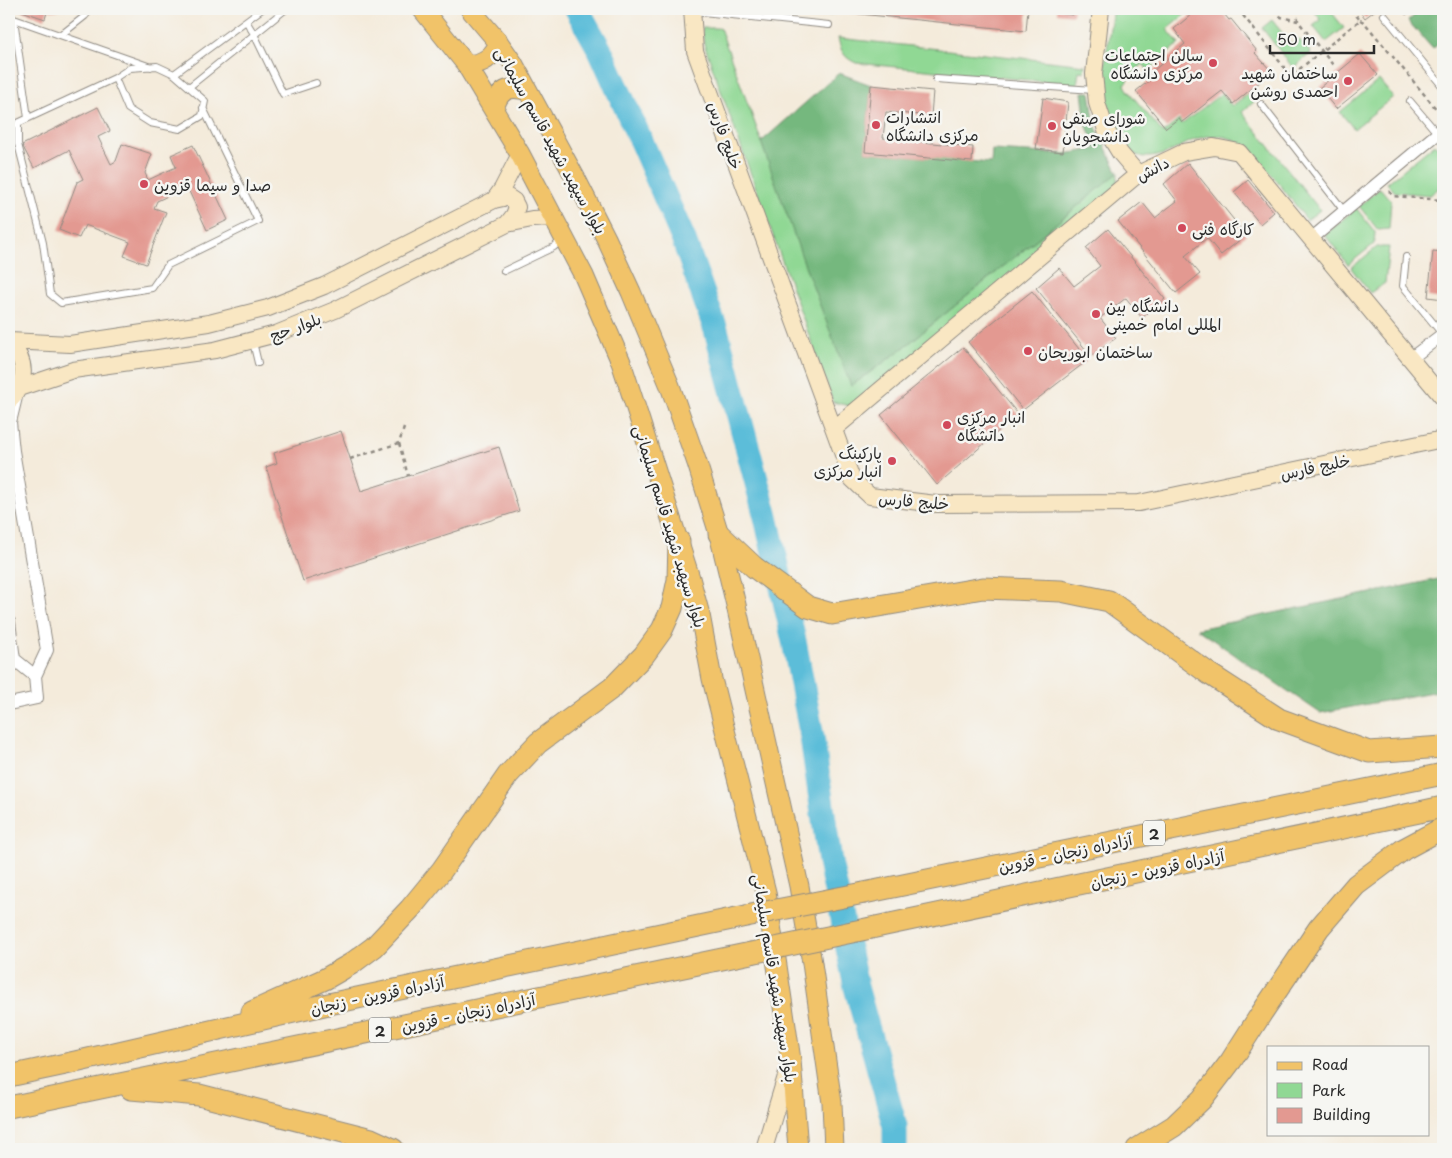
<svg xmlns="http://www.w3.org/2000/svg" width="1452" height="1158" font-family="'Playpen Sans','Playpen Sans Arabic',sans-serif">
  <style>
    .green { fill: #90d894; stroke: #5e8260 }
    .forest { fill: #74b87e; stroke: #507254 }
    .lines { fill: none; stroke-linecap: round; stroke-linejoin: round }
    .river { stroke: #5bbdd9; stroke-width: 25 }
    .building { fill: #e39991 }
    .lane-casing { stroke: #908b83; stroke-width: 8 }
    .street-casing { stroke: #908b83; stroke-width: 14 }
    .secondary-casing { stroke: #908b83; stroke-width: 18 }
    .primary-casing { stroke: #908b83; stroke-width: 21 }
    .highway-casing { stroke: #908b83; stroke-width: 23 }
    .path { stroke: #908b83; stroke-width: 2.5; stroke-dasharray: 4 4; stroke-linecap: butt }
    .lane { stroke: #fff; stroke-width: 6 }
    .street { stroke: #fff; stroke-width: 12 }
    .secondary { stroke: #f9e7c3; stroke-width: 16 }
    .primary { stroke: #f1c369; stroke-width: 19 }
    .highway { stroke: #f1c369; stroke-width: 21 }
    .highway-bridge-casing { stroke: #908b83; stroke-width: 23; stroke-linecap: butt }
    .highway-bridge { stroke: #f1c369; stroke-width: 21 }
    .poi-dot { fill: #d1495b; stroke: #f6f6f2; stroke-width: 2 }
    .labels { text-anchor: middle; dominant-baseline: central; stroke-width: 5; stroke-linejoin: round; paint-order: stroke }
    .shield { fill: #f6f6f2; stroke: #686867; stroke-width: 1 }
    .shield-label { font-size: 15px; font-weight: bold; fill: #2b2b2b }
    .poi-label { font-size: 16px; fill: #2b2b2b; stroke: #f6f6f2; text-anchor: start }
    .street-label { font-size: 16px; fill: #2b2b2b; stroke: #f6f6f2 }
  </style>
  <rect width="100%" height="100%" fill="#f6f6f2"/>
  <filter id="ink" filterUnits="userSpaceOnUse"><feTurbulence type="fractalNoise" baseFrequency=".02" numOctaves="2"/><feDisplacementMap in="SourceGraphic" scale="10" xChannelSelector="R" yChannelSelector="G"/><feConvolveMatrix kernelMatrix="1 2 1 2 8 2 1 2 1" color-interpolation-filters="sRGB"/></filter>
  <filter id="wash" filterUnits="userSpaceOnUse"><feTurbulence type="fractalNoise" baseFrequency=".0096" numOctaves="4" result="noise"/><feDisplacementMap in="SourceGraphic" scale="20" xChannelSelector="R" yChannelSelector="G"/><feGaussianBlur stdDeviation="1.12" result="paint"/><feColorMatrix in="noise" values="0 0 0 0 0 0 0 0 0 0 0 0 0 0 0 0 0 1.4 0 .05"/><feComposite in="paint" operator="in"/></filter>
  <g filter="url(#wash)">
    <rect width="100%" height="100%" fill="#f4ebdb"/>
    <path class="green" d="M1113,9H1192L1167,29L1179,44L1148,70L1143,64L1129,76L1125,85L1129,92L1163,133L1179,120L1182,124L1222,93L1232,106L1249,93L1255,101L1242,112L1320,210L1307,220C1290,199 1254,146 1229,138C1196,129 1184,150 1157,156C1127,162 1115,139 1108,114C1106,108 1104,102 1103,96C1102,85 1104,72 1105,62C1108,44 1110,26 1113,9Z
      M1313,9H1329L1344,28L1326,42L1313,26L1321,20Z
      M1272,20L1291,44L1299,39L1311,53L1293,68L1262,28Z
      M702,28H720L851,386L902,349L1118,173L1117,186L854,407L833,402L704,44Z
      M838,38L1085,65L1084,72L1079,71L1077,85L856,63C843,57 841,51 838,38Z
      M1379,80L1393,97L1354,129L1340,112Z
      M1435,144L1442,154L1439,188L1430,195L1395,192L1387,183Z
      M1380,188L1391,201L1389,229L1378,230L1359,206Z
      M1356,208L1375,232L1374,244L1348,265L1325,235Z
      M1377,247H1389L1385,283L1370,293L1351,268Z
      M9,348L19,368L9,395Z"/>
    <path class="forest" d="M771,9H831V15Z
      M1422,9H1443V39L1433,49L1408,21Z
      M839,73L871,85L865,152L991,163L992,150L1064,154L1096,149L1086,124L1082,92H1090L1095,125L1118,173L902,349L851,386L808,274L761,142Z
      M1443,578V690L1320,713L1197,629Z"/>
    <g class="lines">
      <path class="river" d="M577,9L601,52L645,150L683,238L716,330L766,517L794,641L812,737L830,862L856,987L895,1126V1149"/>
    </g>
    <g id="blocks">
      <path class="building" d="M16,9H59V10L51,11L48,9L45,19Z
        M850,9H1028L1026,31L850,13Z
        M1057,9H1074L1073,15L1057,13Z
        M1198,9H1220L1229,20L1231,19L1257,51L1255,53L1272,72L1233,104L1222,91L1182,122L1179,118L1166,128L1136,91L1150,80L1147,76L1185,44L1174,29Z
        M1358,9H1377L1365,18Z
        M1401,9H1413L1406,15Z
        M1360,54L1378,75L1336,109L1319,88Z
        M871,85L933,91L931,116L886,112L883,138L973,147L972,162L865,152Z
        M1043,98L1068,102L1063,152L1036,149Z
        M98,107L110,131L98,137L111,164L116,161L122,144L152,154L145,173L148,180L176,167L171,155L193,145L228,220L207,230L187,187L157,201L154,208L166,212L146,264L124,256L130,242L85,225L79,238L59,230L77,182L83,179L69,150L34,168L22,145Z
        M1188,163L1246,235L1221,255L1207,238L1185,256L1200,274L1176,293L1118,221L1142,202L1155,218L1177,201L1164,184Z
        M1248,180L1274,212L1260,224L1234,192Z
        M1108,229L1165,299L1142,318L1126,298L1100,318L1116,338L1091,356L1036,288L1059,268L1074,286L1100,266L1086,248Z
        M1433,251L1443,252V299L1428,297Z
        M1032,291L1088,360L1023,410L968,342Z
        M963,347L1018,414L937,485L881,415Z
        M341,431L361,491L499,447L519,511L303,581L266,467L277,463L274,453Z"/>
    </g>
  </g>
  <g filter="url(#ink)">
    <use href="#blocks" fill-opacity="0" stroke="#908b83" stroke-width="1"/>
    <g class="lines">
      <defs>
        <path id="lane" d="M693,11L829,25
          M1384,15L1443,87
          M246,21L254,34L283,94L316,83
          M61,35L85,16L91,9
          M157,66L174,74L205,101L202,116L180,129L150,123L128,109L115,78L130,68Z
          M174,74L262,9
          M115,78L18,123V144L43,243L50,294L61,303L152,288L168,265L258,221L203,108
          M936,79L1094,90
          M189,87L286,9
          M1410,101L1438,134
          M1261,104L1344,211
          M28,118L14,19L151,67
          M1406,257L1403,286L1443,335
          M504,271L554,247L561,240V238
          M253,342L258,363"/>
        <path id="street" d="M1311,239L1443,129
          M1410,359L1443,334
          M9,622L14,659L35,676
          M9,704L37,698L35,676L47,650L13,451L10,422L17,393"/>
        <path id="secondary" d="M692,9L695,51L852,479L870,496L936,504L1139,503L1443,439
          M1101,9L1094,74L1097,103L1106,130L1120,153L1138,174
          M494,200L508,197L514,201L517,207L514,215L507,224
          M9,341L70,344L209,323L268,308L324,286L494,200L502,189L520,154
          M9,341C27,361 28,381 9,401
          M19,388L73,370L215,350L276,334L335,310L507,224L532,219L555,218
          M834,429L1138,174L1184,152L1214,147L1239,152L1443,398
          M764,1149L790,1063"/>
        <path id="primary" d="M422,9L466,64L520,154L584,276L621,362L634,402L690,578L700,615L712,679L766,892L791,1060L798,1149
          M470,9L499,43L513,63L577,181L606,238L631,292L670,386L697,463L719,534L736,605L799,886L812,963L832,1103L834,1149
          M466,64C481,66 493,57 499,43
          M494,109C499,90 508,85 528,91"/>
        <path id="highway" d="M719,534L754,567L808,607L832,614L983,588L1061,591L1109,601L1208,673L1279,719L1369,752L1443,747
          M864,893L1443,774
          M871,928L1443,807
          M252,1012L325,979L351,964L374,947L410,909L442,870L508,775L538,743L612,688L644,655L662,630L672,608L678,580L679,541
          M9,1076L75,1062L324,1005L746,916
          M131,1089L199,1095L371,1139L393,1149
          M9,1107L751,953
          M1137,1149L1174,1126L1202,1099L1231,1061L1261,1014L1319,928L1356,885L1404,849L1443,828"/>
      </defs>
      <use href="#lane" class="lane-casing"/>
      <use href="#street" class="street-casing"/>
      <use href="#secondary" class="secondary-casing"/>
      <use href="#primary" class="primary-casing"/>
      <use href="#highway" class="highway-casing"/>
      <path class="path" d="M1238,9L1291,76L1360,20L1351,9
        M1275,9L1281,17L1298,21
        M1297,9L1298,21L1333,65
        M1360,20L1364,22L1443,117
        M1389,191L1393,196L1442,200
        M1442,200L1443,185
        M404,428L399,443L408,476
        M350,459L399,443"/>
      <use href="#lane" class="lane"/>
      <use href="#street" class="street"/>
      <use href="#secondary" class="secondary"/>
      <use href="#primary" class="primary"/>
      <use href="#highway" class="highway"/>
      <defs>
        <path id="highway-bridge" d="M746,916L864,893
          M751,953L871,928"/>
      </defs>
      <use href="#highway-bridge" class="highway-bridge-casing"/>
      <use href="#highway-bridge" class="highway-bridge"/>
    </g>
  </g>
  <g class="poi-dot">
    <circle cx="1213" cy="63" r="5"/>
    <circle cx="1348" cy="81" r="5"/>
    <circle cx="876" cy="125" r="5"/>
    <circle cx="1052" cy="126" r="5"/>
    <circle cx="144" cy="184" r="5"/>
    <circle cx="1182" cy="228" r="5"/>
    <circle cx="1096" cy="314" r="5"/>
    <circle cx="1028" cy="351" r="5"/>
    <circle cx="947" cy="425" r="5"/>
    <circle cx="892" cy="461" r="5"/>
  </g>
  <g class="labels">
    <g class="shield">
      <rect x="1143" y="820.5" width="22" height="25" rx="4"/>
      <rect x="369" y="1017.5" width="22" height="25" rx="4"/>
    </g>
    <g class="shield-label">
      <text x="1154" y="833">2</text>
      <text x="380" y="1030">2</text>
    </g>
    <g class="poi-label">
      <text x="1203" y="54" text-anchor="end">سالن اجتماعات<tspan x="1203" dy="18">مرکزی دانشگاه</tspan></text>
      <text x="1338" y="72" text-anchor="end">ساختمان شهید<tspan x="1338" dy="18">احمدی روشن</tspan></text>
      <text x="886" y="116">انتشارات<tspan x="886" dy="18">مرکزی دانشگاه</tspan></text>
      <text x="1062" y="117">شورای صنفی<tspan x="1062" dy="18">دانشجویان</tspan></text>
      <text x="154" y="184">صدا و سیما قزوین</text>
      <text x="1192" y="228">کارگاه فنی</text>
      <text x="1106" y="305">دانشگاه بین<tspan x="1106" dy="18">المللی امام خمینی</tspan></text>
      <text x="1038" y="351">ساختمان ابوریحان</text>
      <text x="957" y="416">انبار مرکزی<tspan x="957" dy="18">داتشگاه</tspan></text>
      <text x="882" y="452" text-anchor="end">پارکینگ<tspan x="882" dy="18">انبار مرکزی</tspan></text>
    </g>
    <g class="street-label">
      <text transform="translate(726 135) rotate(70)">خلیج فارس</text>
      <text transform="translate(552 140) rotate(61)">بلوار سپهبد شهید قاسم سلیمانی</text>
      <text transform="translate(1152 168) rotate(-28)">دانش</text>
      <text transform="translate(295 326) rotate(-20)">بلوار حج</text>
      <text transform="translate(1315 466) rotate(-12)">خلیج فارس</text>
      <text transform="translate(914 500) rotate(5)">خلیج فارس</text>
      <text transform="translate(671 526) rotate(73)">بلوار سپهبد شهید قاسم سلیمانی</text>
      <text transform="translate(1065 852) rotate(-12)">آزادراه زنجان - قزوین</text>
      <text transform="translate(1157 868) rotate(-12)">آزادراه قزوین - زنجان</text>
      <text transform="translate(776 978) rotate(81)">بلوار سپهبد شهید قاسم سلیمانی</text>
      <text transform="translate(377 994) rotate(-12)">آزادراه قزوین - زنجان</text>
      <text transform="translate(468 1012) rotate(-12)">آزادراه زنجان - قزوین</text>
    </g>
  </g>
  <rect width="1452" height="1158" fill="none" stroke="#f6f6f2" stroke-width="30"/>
  <rect x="1267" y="1046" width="162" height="90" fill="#f6f6f2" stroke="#a5a5a2"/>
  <rect x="1277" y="1062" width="25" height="8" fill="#f1c369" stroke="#a5a5a2"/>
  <text x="1312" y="1070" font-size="15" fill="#2b2b2b">Road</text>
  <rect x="1277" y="1083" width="25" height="15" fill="#90d894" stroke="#a5a5a2"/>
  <text x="1312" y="1096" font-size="15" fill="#2b2b2b">Park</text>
  <rect x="1277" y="1108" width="25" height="15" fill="#e39991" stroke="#a5a5a2"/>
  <text x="1312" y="1120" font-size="15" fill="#2b2b2b">Building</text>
  <path d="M1270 45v8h104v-8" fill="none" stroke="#2b2b2b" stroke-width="2.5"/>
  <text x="1277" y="45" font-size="15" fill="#2b2b2b" stroke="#f6f6f2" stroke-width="4" paint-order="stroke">50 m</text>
</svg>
